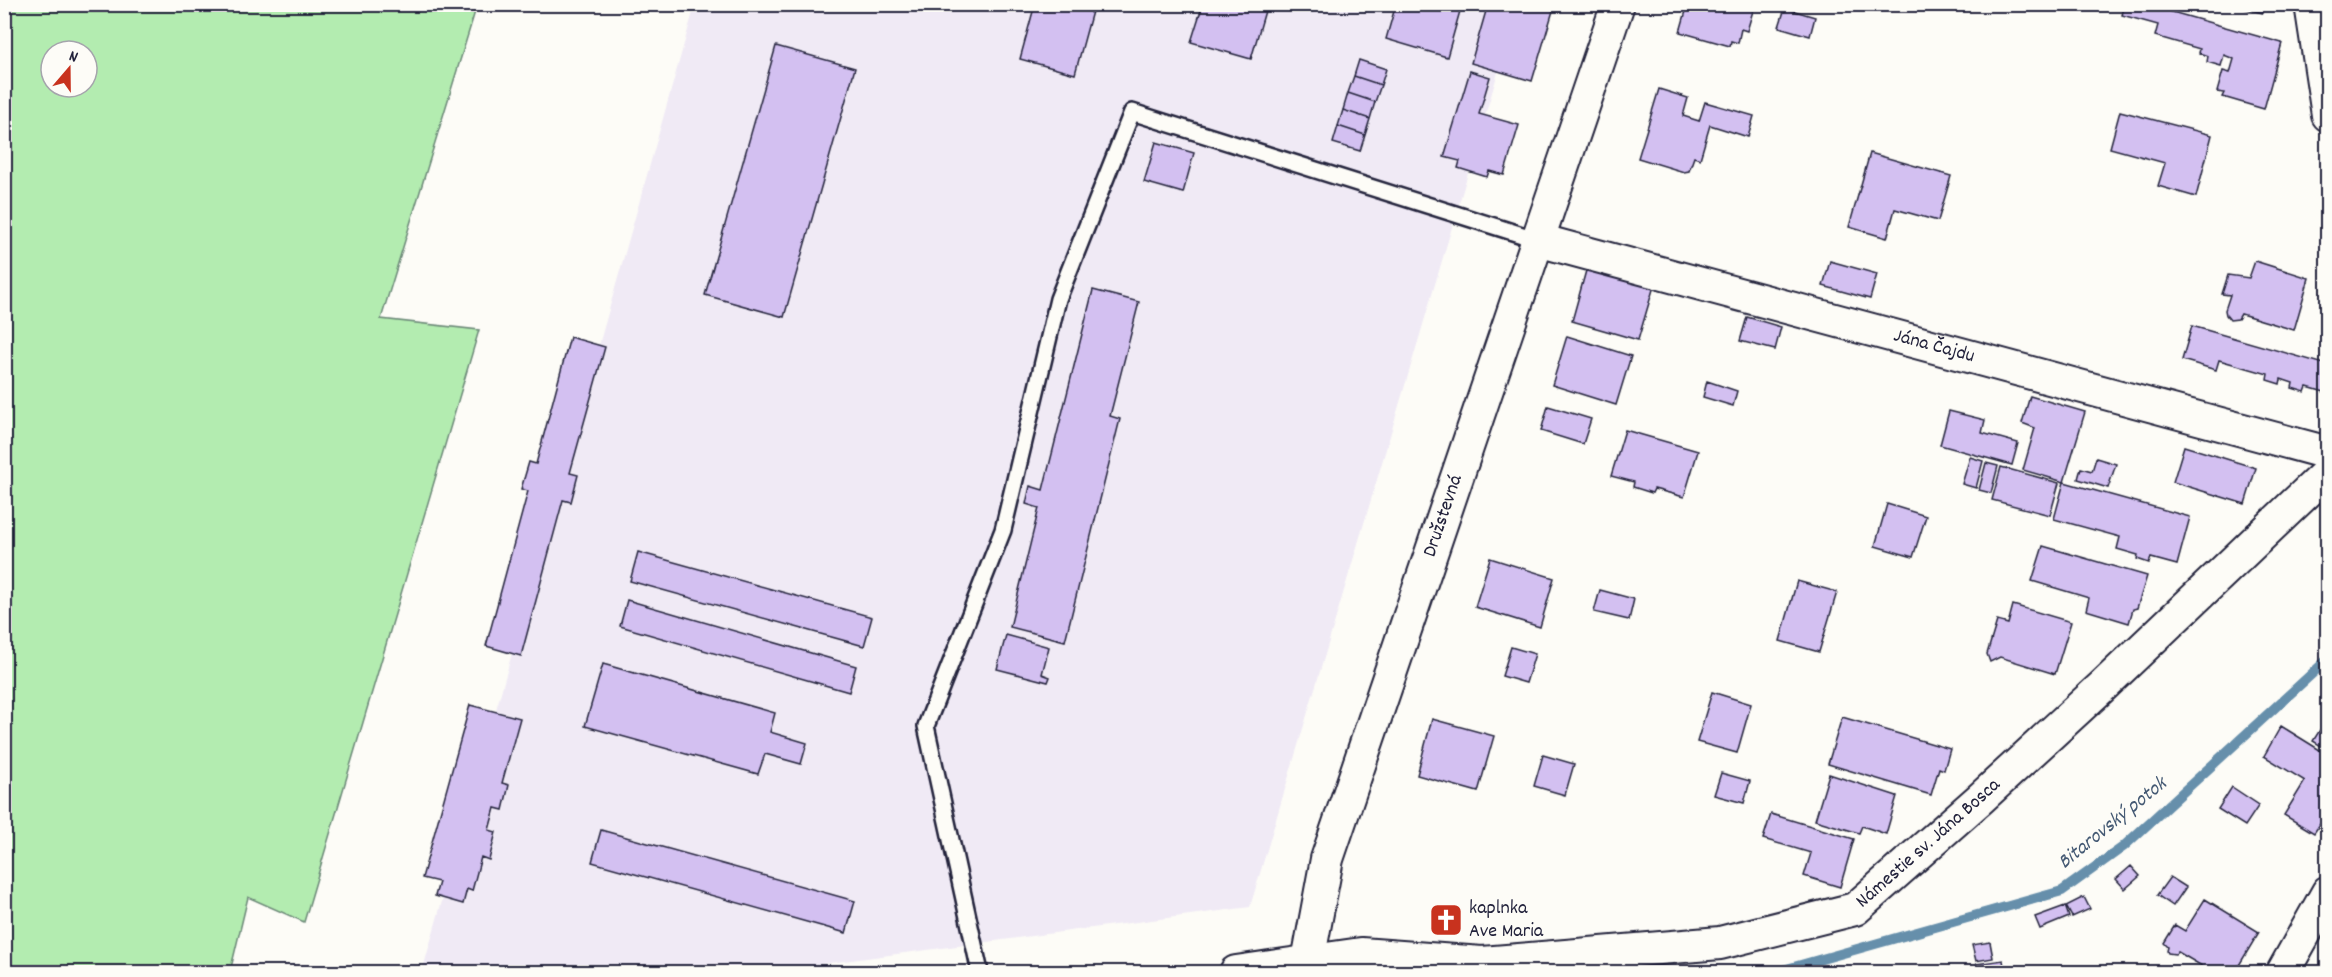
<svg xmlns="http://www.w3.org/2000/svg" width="2332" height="977" font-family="Dekko,sans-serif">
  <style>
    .built { fill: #f0eaf5 }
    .green { fill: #b3ecb0; stroke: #6a8776; stroke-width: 1.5; fill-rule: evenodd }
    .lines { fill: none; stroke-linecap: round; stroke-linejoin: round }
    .stream { stroke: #668fab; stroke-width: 10 }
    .building { fill: #d3c0f1; stroke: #22223b; stroke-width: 1.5 }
    .service-casing { stroke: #22223b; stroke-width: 20 }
    .minor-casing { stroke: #22223b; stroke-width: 36 }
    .service { stroke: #fdfcf7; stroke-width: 15 }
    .minor { stroke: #fdfcf7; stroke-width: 32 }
    .labels { text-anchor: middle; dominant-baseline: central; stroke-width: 6; stroke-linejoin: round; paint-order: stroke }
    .street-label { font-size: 20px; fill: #22223b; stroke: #fdfcf7 }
    .poi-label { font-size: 20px; fill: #22223b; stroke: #fdfcf7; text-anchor: start }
    .water-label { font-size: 21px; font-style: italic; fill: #445973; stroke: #fdfcf7 }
  </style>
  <rect width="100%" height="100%" fill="#fdfcf7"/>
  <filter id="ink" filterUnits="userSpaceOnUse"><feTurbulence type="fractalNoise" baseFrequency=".0167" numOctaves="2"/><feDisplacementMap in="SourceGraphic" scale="12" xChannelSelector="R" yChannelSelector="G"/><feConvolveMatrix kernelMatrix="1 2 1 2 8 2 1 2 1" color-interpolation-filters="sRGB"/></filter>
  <g filter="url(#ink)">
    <path class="built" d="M695,5H1518L1250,907L761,972H422Z"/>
    <path class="green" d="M5,4L477,5L381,319L479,330L304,922L248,897L230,972H5ZM51,51H87V87H51Z"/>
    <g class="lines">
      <path class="stream" d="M1776,972L2062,891L2123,847L2328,659"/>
    </g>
    <path class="building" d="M1035,4H1094L1075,74L1020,59Z
      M1203,4H1267L1251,59L1191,42Z
      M1396,4H1462L1447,57L1386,39Z
      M1488,4H1555L1532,81L1471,63Z
      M1688,4H1755L1747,31L1741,29L1738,43L1731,41L1730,46L1680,32Z
      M2125,4H2144L2282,43L2264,109L2223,97L2225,93L2217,92L2223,71L2230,73L2234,59L2224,55L2221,66L2207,62L2208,56L2199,53L2200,49L2155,36L2158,25L2122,15Z
      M2227,4H2265L2263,13Z
      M1785,8L1815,17L1810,36L1779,27Z
      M776,46L855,68L784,317L705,295Z
      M1359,60L1386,69L1381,85L1354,76Z
      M1470,71L1490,77L1479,114L1519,125L1504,175L1489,171L1487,177L1458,168L1460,161L1444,157Z
      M1354,76L1381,85L1375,102L1348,93Z
      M1659,89L1688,98L1683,116L1699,121L1705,102L1754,116L1748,137L1710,125L1700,159L1694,157L1689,171L1684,172L1638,158Z
      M1348,93L1375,102L1370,119L1343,110Z
      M1343,110L1370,119L1365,135L1338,126Z
      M2120,111L2212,135L2196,197L2158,186L2165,163L2110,148Z
      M1338,126L1365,135L1360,151L1333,143Z
      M1156,142L1194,153L1183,193L1144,182Z
      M1870,153L1951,176L1938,221L1895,209L1887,238L1849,227Z
      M1830,261L1877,274L1870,299L1823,286Z
      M2255,261L2309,278L2294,330L2241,314L2238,319L2230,320L2226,315L2225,310L2230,295L2222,294L2228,275L2249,278Z
      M1587,267L1654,286L1638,340L1572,321Z
      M1093,290L1139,302L1110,416L1120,419L1065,641L1010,627L1039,508L1026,504L1030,486L1043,490Z
      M1747,317L1781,327L1775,350L1740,341Z
      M2192,326L2328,365V393L2307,387L2305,392L2292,388L2293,383L2281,379L2280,384L2267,380L2268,374L2219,360L2216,370L2182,360Z
      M1567,336L1631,356L1616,405L1552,385Z
      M570,337L605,347L570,473L578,475L571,502L563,500L521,656L486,646L528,491L521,489L529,462L536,464Z
      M1707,381L1737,391L1733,406L1703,397Z
      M2030,396L2085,412L2064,482L2023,470L2035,428L2022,423Z
      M1548,406L1591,419L1583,444L1541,431Z
      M1949,411L1985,420L1982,433L2018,443L2012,465L1940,445Z
      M1625,430L1698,451L1684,497L1654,489L1652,493L1633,487L1634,482L1611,476Z
      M2184,446L2256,468L2245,504L2173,482Z
      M1970,457L1983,461L1976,488L1962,484Z
      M2096,458L2116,464L2108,488L2078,479L2081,468L2092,471Z
      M1986,463L1998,466L1991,493L1979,490Z
      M2001,467L2059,483L2050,515L1992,500Z
      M2064,482L2190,517L2177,565L2151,558L2149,563L2137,559L2138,555L2117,549L2120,537L2054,519Z
      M1887,504L1926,516L1913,557L1875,546Z
      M2043,546L2147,576L2137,608L2133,609L2129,623L2086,610L2089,598L2032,581Z
      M638,552L872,617L864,646L630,581Z
      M1490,558L1554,578L1540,627L1475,607Z
      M1797,581L1837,592L1819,652L1780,641Z
      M1600,590L1634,599L1629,620L1594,612Z
      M627,600L856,666L849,692L620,626Z
      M2013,605L2071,622L2055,674L2000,657L1990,662L1987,654L1997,621L2008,624Z
      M1006,635L1049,647L1042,674L1050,677L1048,682L997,669Z
      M1511,647L1535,654L1526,683L1502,676Z
      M603,664L775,713L770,732L807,743L801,764L765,754L758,774L585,726Z
      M1712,692L1751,704L1737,753L1697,742Z
      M470,705L520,718L502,783L509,785L503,810L495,808L489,830L496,832L489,860L481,857L472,891L467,889L463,904L435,896L439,882L422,878Z
      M1842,717L1950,749L1944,770L1939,768L1931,795L1828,764Z
      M2328,717V750L2313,741Z
      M1432,719L1494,736L1478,792L1417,775Z
      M2281,726L2328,755V812L2314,833L2284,815L2305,781L2264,756Z
      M1543,755L1574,764L1565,795L1534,786Z
      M1721,773L1750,781L1744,803L1714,795Z
      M1829,774L1897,796L1886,834L1862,826L1859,833L1815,820Z
      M2232,787L2259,805L2245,826L2218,809Z
      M1771,814L1854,839L1840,887L1804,876L1811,853L1763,839Z
      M601,830L855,901L846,933L592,862Z
      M2131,866L2140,876L2125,889L2116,879Z
      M2170,877L2186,887L2173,906L2157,895Z
      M2084,897L2090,909L2072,917L2066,906Z
      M2205,899L2259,932L2235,972H2212L2178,952L2175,954L2168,953L2167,951L2168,947L2164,943L2175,925L2185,931Z
      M2065,906L2069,917L2040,929L2035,917Z
      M1990,942L1993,958L1976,961L1972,945Z
      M2003,960L2005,972H1978L1977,964Z"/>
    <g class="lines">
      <defs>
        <path id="service" d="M980,972L926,726L1003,530L1058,299L1132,112L1538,240"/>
        <g id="minor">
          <path d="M2311,4L2328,115"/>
          <path id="s1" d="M1538,240L2328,453"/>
          <path id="s2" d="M1308,961L1327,859L1618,4"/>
          <path id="s3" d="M1236,972L1361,954L1482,963L1720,943L1855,909L1981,798L2104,685L2328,472"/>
          <path d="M2283,972L2328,892"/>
        </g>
      </defs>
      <use href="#service" class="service-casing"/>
      <use href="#minor" class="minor-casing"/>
      <use href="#service" class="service"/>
      <use href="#minor" class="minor"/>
    </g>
  </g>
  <defs>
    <symbol id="church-square" viewBox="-11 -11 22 22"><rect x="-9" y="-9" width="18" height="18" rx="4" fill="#c8321e" stroke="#fdfcf7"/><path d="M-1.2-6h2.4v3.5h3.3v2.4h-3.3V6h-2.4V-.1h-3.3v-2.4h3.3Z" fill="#fff"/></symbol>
  </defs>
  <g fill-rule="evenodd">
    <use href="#church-square" x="1427" y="901" width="38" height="38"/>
  </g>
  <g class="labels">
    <g class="street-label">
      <text stroke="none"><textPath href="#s1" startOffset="410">Jána Čajdu</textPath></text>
      <text stroke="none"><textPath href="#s2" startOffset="466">Družstevná</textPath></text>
      <text stroke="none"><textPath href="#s3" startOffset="724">Námestie sv. Jána Bosca</textPath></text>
    </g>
    <g class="poi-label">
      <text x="1469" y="909">kaplnka<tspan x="1469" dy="23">Ave Maria</tspan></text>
    </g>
    <g class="water-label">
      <text transform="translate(2113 824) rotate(-39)">Bitarovský potok</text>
    </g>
  </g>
  <rect width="2332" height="977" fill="none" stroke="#fdfcf7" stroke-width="24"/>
  <rect x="12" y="12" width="2308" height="953" fill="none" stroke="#22223b" stroke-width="2" filter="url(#ink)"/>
  <g transform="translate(69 69) rotate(20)"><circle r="28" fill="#fdfcf7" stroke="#a5a5ac" stroke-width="1.5"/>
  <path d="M0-4.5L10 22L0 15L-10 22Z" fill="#c8321e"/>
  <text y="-9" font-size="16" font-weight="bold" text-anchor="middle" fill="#22223b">N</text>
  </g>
</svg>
